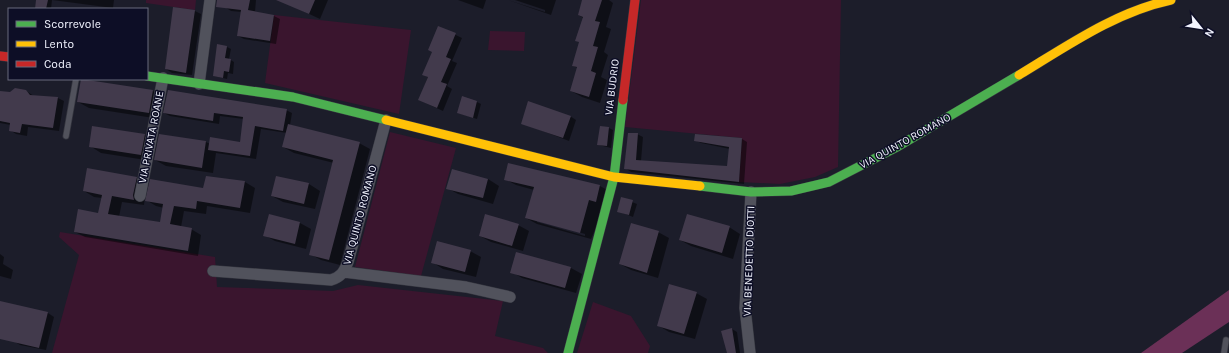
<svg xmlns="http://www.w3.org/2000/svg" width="1229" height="353" font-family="Karla,sans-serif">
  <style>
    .green { fill: #3a152e }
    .forest { fill: #6b3057 }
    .shadow { fill: #0007; fill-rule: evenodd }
    .building { fill: #423a4c }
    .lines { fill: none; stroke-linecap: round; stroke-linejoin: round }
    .lane-casing { stroke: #363740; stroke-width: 7 }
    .street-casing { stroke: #363740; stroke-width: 12 }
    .fast-casing { stroke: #363740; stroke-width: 10 }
    .slow-casing { stroke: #363740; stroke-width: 10 }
    .jam-casing { stroke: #363740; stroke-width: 10 }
    .lane { stroke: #51525c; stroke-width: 5.5 }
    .street { stroke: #51525c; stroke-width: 11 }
    .fast { stroke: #4caf50; stroke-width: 9 }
    .slow { stroke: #ffc107; stroke-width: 9 }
    .jam { stroke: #c62828; stroke-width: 9 }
    .labels { text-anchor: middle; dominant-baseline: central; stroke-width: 3; stroke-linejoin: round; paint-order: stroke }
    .street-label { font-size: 11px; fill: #f1f3fe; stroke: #0d0e26 }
  </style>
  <rect width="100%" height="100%" fill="#1c1d2a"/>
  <path class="green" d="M146,0H196L195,10L146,3Z
    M641,0H841L838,167L815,177L780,184L739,182L742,138L625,127Z
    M274,15L411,30L399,114L265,83Z
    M490,31L525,32L524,51L488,50Z
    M390,132L456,148L421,276L355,267Z
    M60,232L215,257L217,287L333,291L358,285L503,301L495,336L543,348L548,353H52L79,255L59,237Z
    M593,302L631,316L650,346L648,353H577Z"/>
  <path class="forest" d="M1229,290V322L1182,353H1141Z"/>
  <path class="shadow" d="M37,0H114L113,8L52,0L51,9H36Z
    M225,0H256L255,12L274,16L280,19L276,44L244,39L238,36L242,12L231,11L225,7Z
    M294,0H328L320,19L292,6Z
    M458,0H486L483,9Z
    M508,0L545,12V10L515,0H556L551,15Z
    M583,0H609L613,3L606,27L611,29L604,52L608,55L601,77L607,80L600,103L582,97L571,91L578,68L573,66L580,43L583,18L579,15Z
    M195,11L201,14L192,75L172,73L166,69Z
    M439,27L462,38L452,61L457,63L447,86L452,89L443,111L419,100L428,77L424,75L433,52Z
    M227,47L231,49L229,59L234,62L233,74L228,73L227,79L214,76Z
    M82,80L153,91L164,98L160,119L89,108L78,102Z
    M0,91L4,94L26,91L34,96L58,98L64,101L59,131L28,127L27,136L16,134L10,130L11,125L0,123Z
    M477,102L481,104L477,119L458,113Z
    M286,110L292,113L290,125L359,143L370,149L340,265L321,260L310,254L334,163L294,153L283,147L287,133L261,129L256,159L216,153L213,173L166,166L155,160L160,135L206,142L210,144L240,143L244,119L220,116L219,124L170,116L164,113Z
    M570,116L576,120L569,141L522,123Z
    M609,128L613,130L611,148L599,145Z
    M637,134L643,137L641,161L728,168L730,149L701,143L695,140L696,135L742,139L747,142L744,184L631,172L625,168Z
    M145,135L156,141L152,161L101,153L90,146Z
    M136,178L146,184L144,205L122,202L119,217L161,223L164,208L156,206L146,200L245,182L255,188L250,213L207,206L206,214L184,211L181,227L191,229L201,235L198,256L85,237L75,232L99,214L102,198L94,197L84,191Z
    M488,179L499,186L493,204L458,194L447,188Z
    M505,179L600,186L611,192L591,239L537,224L526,218L534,190L516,185ZM537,220L585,234V236L537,222Z
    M309,184L320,191L315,209L283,202L272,196Z
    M622,198L637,204L633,217L618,211Z
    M270,215L300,223L311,229L306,249L275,241L264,235Z
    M518,225L529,231L523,251L491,242L480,236Z
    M729,227L740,234L733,259L691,246L680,240Z
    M658,232L669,238L658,278L631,270L620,264Z
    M470,251L481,257L476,277L443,269L432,262Z
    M517,253L571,268L582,274L576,293L522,278L512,272Z
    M0,254L4,257L3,264L13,270L11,279L0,276Z
    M696,293L707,299L695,339L669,332L659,326Z
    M0,302L48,313L54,317L46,350L20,345L0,332Z
    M732,329L737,332L740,353H728L722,332Z"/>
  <path class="building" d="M36,0H48L46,9H35Z
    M217,0H250L248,10L274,15L270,41L237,36L241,10L216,7Z
    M276,0H315L309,14Z
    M582,0H602L595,21L600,22L593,46L598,47L591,71L596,73L589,97L570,91L577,67L572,66L579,42L575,41L583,17L578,15Z
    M173,7L195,10L186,73L165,69Z
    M438,26L456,33L446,57L451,59L441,82L447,84L437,108L418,100L428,77L422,75L432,52L428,50Z
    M217,44L227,46L225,58L231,59L229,72L224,71L223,78L213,76Z
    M81,79L153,90L149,113L77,102Z
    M15,88L26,90L30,95L58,97L53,128L22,124L20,133L9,131L10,123L0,121V91L10,92Z
    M168,90L287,109L283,131L255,126L250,156L208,150L210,137L240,142L243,117L214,113L213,121L163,113Z
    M462,96L477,101L473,118L457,113Z
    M528,101L571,116L563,138L521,124Z
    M288,124L360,142L329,260L309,255L333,160L282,147Z
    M92,126L145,134L141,155L89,147Z
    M600,126L609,127L607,146L597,145Z
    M628,133H638L636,160L727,166L729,147L694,141L695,134L742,138L739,182L624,169Z
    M159,134L206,141L202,168L154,160Z
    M508,163L600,185L596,202L589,200L580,233L525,218L534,187L504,180Z
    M87,168L137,177L133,195L134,200L112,196L108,214L160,222L163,204L145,201L150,179L203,188L206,176L245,181L240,208L197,201L196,209L174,206L170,224L192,228L188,251L74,232L78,209L98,213L102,195L83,191Z
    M452,169L488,179L483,198L446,189Z
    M276,176L309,183L304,204L271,196Z
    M621,197L633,200L629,215L617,212Z
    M269,214L300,222L295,244L263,236Z
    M485,214L519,224L512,246L479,236Z
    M687,214L730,226L722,253L679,240Z
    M631,223L659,231L647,273L619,264Z
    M437,241L471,250L465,272L431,263Z
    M516,252L571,267L565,288L510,273Z
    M669,284L697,292L684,334L657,326Z
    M0,301L48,312L39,348L0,339Z
    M732,328L736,353H727L721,331Z"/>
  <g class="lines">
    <defs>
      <path id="lane" d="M66,136L76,79
        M1224,353L1226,340"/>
      <path id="street" d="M199,84L210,0
        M140,196L163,78
        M213,271L331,280C341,277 344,272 348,262L386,120
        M344,272L466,287L510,297
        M750,353L745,308L751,192"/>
      <path id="fast" d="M147,76L293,97L386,120
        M700,186L751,192L791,191L829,182L897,147L1019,75
        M568,353L614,177L623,100"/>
      <path id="slow" d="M1019,75C1067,46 1115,12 1171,0
        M386,120L614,177L700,186"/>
      <path id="jam" d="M0,56L9,57
        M623,100L635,0"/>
    </defs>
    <use href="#lane" class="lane-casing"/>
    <use href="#street" class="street-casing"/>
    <use href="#fast" class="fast-casing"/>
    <use href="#slow" class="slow-casing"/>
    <use href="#jam" class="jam-casing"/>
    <use href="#lane" class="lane"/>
    <use href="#street" class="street"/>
    <use href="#fast" class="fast"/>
    <use href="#slow" class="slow"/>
    <use href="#jam" class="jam"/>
  </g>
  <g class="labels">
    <g class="street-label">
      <text transform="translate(612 87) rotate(-83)">VIA BUDRIO</text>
      <text transform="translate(151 137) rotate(-79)">VIA PRIVATA ROANE</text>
      <text transform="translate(905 141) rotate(-29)">VIA QUINTO ROMANO</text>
      <text transform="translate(360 215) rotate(-75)">VIA QUINTO ROMANO</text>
      <text transform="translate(749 261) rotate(-88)">VIA BENEDETTO DIOTTI</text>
    </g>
  </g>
  <rect x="8" y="8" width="140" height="72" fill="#0d0e26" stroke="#686a7c"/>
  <rect x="16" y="21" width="20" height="6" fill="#4caf50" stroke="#686a7c"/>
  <text x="44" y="28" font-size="12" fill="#f1f3fe">Scorrevole</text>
  <rect x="16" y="41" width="20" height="6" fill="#ffc107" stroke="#686a7c"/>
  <text x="44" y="48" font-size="12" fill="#f1f3fe">Lento</text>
  <rect x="16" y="61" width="20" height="6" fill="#c62828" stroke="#686a7c"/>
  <text x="44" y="68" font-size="12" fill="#f1f3fe">Coda</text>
  <g transform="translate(1201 28) rotate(120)" stroke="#0d0e26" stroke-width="3" paint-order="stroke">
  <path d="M0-3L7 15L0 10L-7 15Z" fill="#f1f3fe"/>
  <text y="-6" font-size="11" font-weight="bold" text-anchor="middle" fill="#f1f3fe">N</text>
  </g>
</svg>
